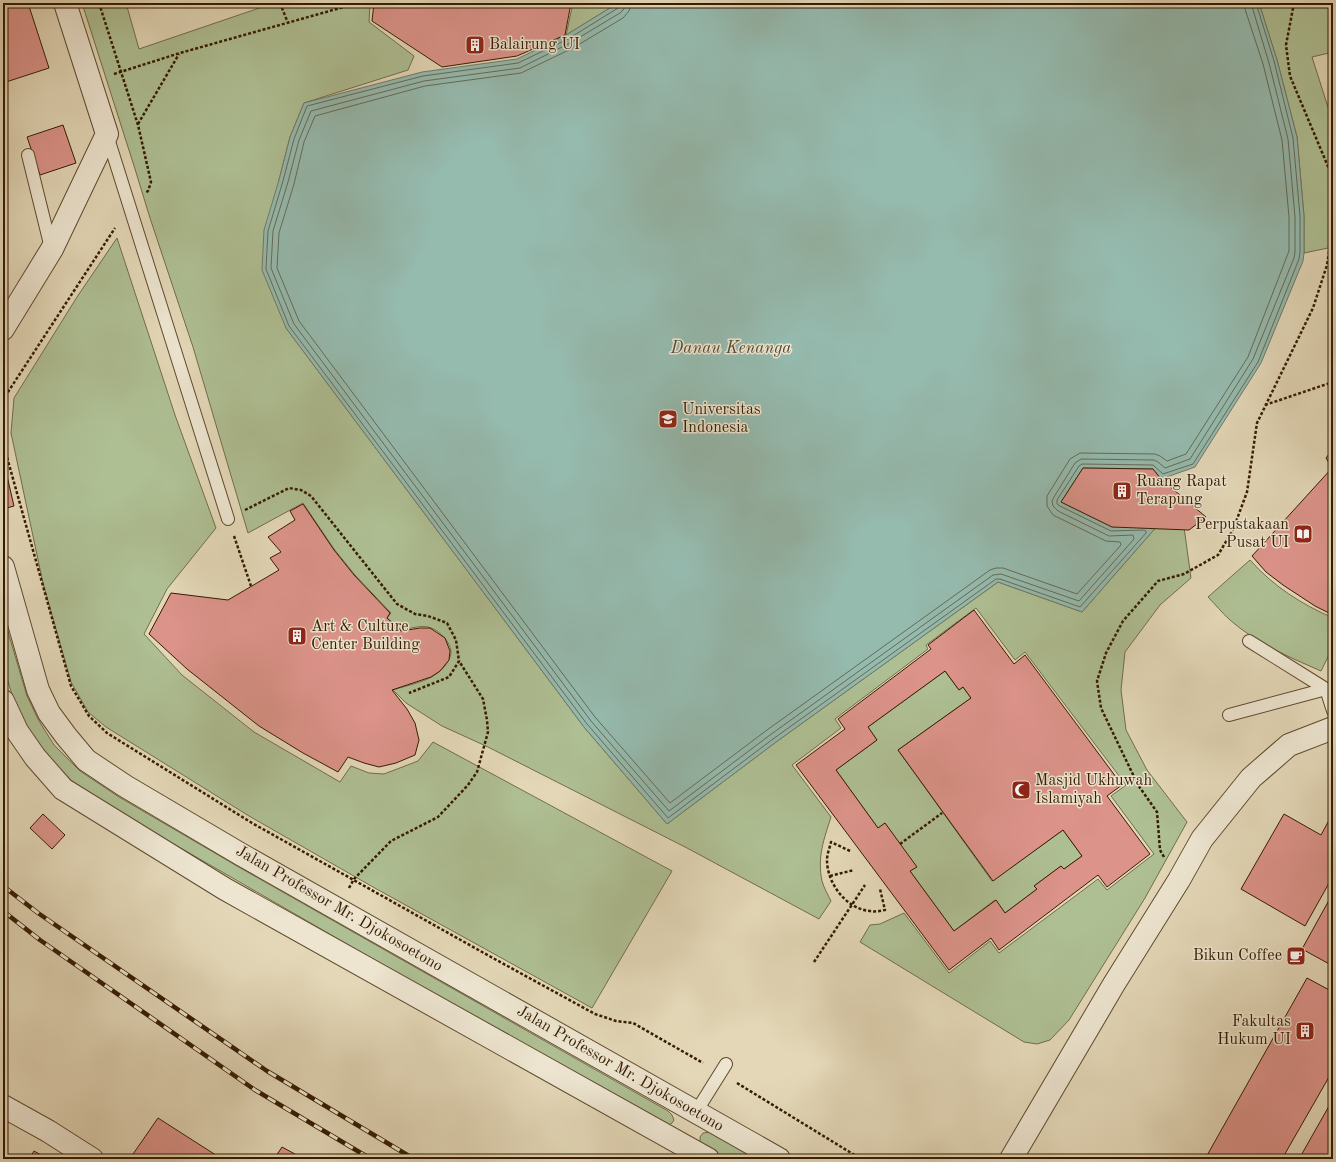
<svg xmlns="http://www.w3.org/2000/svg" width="1336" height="1162" font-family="'Old Standard TT',serif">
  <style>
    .green { fill: #aebf93; stroke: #726d4a }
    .water { fill: #95baae; stroke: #6f7a68 }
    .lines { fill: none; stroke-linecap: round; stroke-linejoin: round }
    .shore { stroke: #656a57; stroke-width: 1 }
    .building { fill: #dc938a; stroke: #351b00; fill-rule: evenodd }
    .service-casing { stroke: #604a2e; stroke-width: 14 }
    .minor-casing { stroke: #604a2e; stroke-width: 24 }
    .path { stroke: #351b00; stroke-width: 2.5; stroke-dasharray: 3 2; stroke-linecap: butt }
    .service { stroke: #ede5d0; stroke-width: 12 }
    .minor { stroke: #ede5d0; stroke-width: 22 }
    .rail-casing { stroke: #351b00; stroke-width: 4.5 }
    .rail { stroke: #ede5d0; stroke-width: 3; stroke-dasharray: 9; stroke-linecap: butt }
    .labels { text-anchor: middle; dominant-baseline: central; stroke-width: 3; stroke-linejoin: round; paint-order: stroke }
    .poi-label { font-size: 16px; fill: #351b00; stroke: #ede5d0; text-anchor: start }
    .street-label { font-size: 16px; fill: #351b00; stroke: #ede5d0 }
    .water-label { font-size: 17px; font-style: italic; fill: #524b34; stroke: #ede5d0 }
  </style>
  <rect width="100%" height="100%" fill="#e3d7b7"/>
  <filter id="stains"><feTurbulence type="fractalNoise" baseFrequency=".005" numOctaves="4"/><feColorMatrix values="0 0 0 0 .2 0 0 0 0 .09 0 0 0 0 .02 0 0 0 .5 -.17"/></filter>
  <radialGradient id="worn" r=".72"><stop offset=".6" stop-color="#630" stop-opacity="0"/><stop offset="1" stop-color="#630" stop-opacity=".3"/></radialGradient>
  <path class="green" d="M82,3H126L139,49L274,3H370L369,22L414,56L408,70L304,103L290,137L279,180L286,328L584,727L667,824L776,742L998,582L1082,612L1158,525L1184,527L1191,578L1160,605L1125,652L1121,690L1126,730L1147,770L1187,822L1145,898L1069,1020L1050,1040L1037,1044L1024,1042L860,942L870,925L880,924L904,913L949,973L990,941L999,953L1098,879L1107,890L1154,854L1111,796L1126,785L1025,652L1015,660L976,608L926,645L928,649L835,719L841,728L792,765L831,817C824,839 817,857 822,881C824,888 828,895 831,901L819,919L687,848L488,747L442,726L406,703L393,690C408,685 427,682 439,672C444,668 452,658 451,651C450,642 440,631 431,628C423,624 409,629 401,630L387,618L391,613L355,575L334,549L303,503L248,533L193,347L150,218L135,169Z
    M573,3H618L566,35Z
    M1259,3H1333V52L1312,57L1333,123V247L1304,253V216L1297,137L1277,60Z
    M117,238L175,415L216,528L167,589L144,634L182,675L254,732L340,782L351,766L369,773L384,774L418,761L433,742L672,871L592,1008L373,887L249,816L106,727L88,712L71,682L43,583L11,433L14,398L77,297Z
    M1250,560C1273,586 1301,604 1333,618V647L1321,671C1289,657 1256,643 1230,620C1222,613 1215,604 1208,597Z
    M3,615L27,696L39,721L54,745L80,771L119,797L237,866L668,1111L672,1115L674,1120L672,1123L669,1125L659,1124L113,809L72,781L44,752L25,726L14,701L3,665Z
    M945,671L959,690L963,687L971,698L898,750L992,881L1063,830L1082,856L1064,869L1061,866L1034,886L1037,889L1005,913L995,900L954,931L910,871L916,867L885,823L878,828L836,770L877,740L868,727Z
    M710,1132L758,1159H724L710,1151L700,1143V1137L703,1133Z"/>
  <path class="water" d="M618,3H1259L1277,60L1297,137L1304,216V253L1303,261L1261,363L1195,467L1161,479L1153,469L1083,468L1061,502L1112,527L1158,525L1082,612L998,582L776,742L667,824L584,727L286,328L262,270L264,230L279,180L290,137L304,103L422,72L517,59L566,35Z"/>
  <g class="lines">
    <path class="shore" d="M620,3L618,8L568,39L518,63L423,76L307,106L294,139L283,181L268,231L266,269L289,326L587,724L668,818L773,739L996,579H1000L1080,607L1146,533V531L1144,530L1111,531L1060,506L1057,504V500L1079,466L1082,464L1153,465L1163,474L1193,464L1258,362L1299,259L1300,252V216L1293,138L1274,61L1256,3
      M625,3L624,9L620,13L570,43L520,68L424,81L311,111L299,140L288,182L273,231L271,268L294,324L591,721L669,811L770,735L993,575L1001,574L1079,601L1134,539L1133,535L1109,536L1058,511L1053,506L1052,501L1054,497L1075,463L1081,459L1154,460L1158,462L1165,468L1190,459L1253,359L1294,258L1295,252V217L1288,139L1269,63L1251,3
      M631,3L629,11L623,18L573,48L521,73L425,86L315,116L304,142L294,184L279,233L277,268L299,321L595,717L670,803L767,730L990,570L996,568H1003L1077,594L1121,545L1120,542L1106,541L1053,515L1047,506V496L1070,459L1080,453L1155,454L1160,456L1167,461L1186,454L1248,357L1289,251V217L1282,140L1263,64L1245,9V3"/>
  </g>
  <path class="building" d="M3,3H28L49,68L6,82L3,73Z
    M374,3H571L565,35L517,56L442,67L372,21Z
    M63,125L76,163L40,175L27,137Z
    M1333,449V615L1315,606L1283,585L1266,572L1252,556L1332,468L1326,458Z
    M1083,468L1153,469L1161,479L1206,517L1189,530L1112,527L1061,502Z
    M7,476L14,506L3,509V477Z
    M303,504L334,550L354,575L390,613L387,618L401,631L420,628H430L445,638L450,651L449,660L440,671L431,677L392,690L407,709L415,723L419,740L415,755L396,763L379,767L364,763L348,757L338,772L303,753L259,726L187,669L149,634L171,593L228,600L279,570L270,558L281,552L268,537L295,520L290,511Z
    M974,610L1014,664L1025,655L1122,785L1107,796L1150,854L1107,887L1098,875L999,950L991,938L949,970L796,765L845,729L838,719L931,649L928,645ZM945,671L959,690L963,687L971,698L898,750L993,881L1063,830L1082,856L1064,869L1061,866L1034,886L1037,889L1005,913L996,900L954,931L910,871L917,867L885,823L878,828L836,770L877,740L868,727Z
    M1333,813V876L1305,926L1241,889L1284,814L1321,835Z
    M43,814L65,835L52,849L30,828Z
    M1333,893V966L1302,949Z
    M1307,978L1333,992V1070L1282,1159H1205Z
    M1333,1099V1159H1299Z
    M158,1118L222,1159H135L131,1157Z
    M282,1147L304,1159H274Z
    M34,1151L48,1159H29Z"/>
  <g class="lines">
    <defs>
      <path id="service" d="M107,135L228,519
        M28,155L51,248
        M1249,641L1326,689
        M1229,715L1326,689L1333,711
        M696,1112L726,1064"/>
      <path id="minor" d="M3,329L52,249L107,134L65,3
        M3,567L38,690L49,713L66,736L86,760L125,786L242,855L779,1159
        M3,701L17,731L35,757L63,789L225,889L708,1159
        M3,1106L48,1131L92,1159
        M1011,1159L1114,984L1179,880L1202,839L1251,778L1289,745L1333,728"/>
    </defs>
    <use href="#service" class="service-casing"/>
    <use href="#minor" class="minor-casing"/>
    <path class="path" d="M99,3L138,125L151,182L148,191L145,193
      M280,3L288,23
      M1294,3L1286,45L1290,76L1332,176L1333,200
      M114,74L180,53L358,3
      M138,124L179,54
      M3,401L8,392L115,228
      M1265,405L1333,382
      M3,443L71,686L89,716L107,733L252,823L491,957L595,1014L616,1021L633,1023L703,1063
      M245,510L289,488L301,490L311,496L397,604L415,614L428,616L447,623L456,640L459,661L449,677L409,693
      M234,536L251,586
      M900,844L942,813
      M850,851L831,842C830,847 827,854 827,860C827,883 846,909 870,911C875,912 880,911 885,910L880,889
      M1164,857L1160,850L1157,812L1138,785L1101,708L1097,681L1106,653L1123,621L1158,581L1184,574L1218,555L1233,530L1247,492L1257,423L1313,308L1327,265L1333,227
      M830,876L854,870
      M349,888L354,879L391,841L438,817L468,785L477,772L488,732L487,720L483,699L459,661
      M814,962L865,885
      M737,1083L861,1159"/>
    <use href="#service" class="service"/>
    <use href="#minor" class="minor"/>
    <defs>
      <path id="rail" d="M3,886L38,913L267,1071L414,1159
        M3,911L40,940L255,1090L371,1159"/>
    </defs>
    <use href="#rail" class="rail-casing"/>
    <use href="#rail" class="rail"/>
  </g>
  <defs>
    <symbol id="building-square" viewBox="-11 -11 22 22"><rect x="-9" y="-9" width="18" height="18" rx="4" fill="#8f2418" stroke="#ede5d0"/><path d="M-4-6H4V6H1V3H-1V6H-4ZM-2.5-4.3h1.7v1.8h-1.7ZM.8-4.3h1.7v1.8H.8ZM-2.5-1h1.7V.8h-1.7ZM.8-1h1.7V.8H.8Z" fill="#fff"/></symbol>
    <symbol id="university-square" viewBox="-11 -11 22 22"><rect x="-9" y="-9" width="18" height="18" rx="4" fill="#8f2418" stroke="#ede5d0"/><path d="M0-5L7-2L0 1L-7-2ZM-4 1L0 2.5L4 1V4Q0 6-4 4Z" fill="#fff"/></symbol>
    <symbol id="library-square" viewBox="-11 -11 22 22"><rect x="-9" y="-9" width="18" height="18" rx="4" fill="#8f2418" stroke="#ede5d0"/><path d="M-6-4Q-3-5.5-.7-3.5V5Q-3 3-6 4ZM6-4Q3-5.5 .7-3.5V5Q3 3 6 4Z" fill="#fff"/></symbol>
    <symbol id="mosque-square" viewBox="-11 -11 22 22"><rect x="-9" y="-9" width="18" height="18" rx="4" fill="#8f2418" stroke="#ede5d0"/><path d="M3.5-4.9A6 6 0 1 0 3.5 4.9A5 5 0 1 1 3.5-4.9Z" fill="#fff"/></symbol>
    <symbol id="cafe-square" viewBox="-11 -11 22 22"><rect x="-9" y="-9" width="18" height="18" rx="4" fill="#8f2418" stroke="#ede5d0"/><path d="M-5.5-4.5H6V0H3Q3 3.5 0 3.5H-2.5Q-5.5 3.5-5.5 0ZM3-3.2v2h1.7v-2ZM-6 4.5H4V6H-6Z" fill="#fff"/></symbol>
  </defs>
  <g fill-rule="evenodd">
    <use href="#building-square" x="464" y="34" width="22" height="22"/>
    <use href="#university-square" x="657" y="408" width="22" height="22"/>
    <use href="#building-square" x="1111" y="480" width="22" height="22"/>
    <use href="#library-square" x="1292" y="523" width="22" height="22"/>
    <use href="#building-square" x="286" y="625" width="22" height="22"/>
    <use href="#mosque-square" x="1010" y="779" width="22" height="22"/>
    <use href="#cafe-square" x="1285" y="945" width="22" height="22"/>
    <use href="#building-square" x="1294" y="1020" width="22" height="22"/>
  </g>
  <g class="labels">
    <g class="poi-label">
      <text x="489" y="45">Balairung UI</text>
      <text x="682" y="410">Universitas<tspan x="682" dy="18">Indonesia</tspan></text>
      <text x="1136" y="482">Ruang Rapat<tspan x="1136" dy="18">Terapung</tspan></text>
      <text x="1289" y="525" text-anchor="end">Perpustakaan<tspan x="1289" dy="18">Pusat UI</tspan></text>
      <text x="311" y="627">Art &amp; Culture<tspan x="311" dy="18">Center Building</tspan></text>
      <text x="1035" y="781">Masjid Ukhuwah<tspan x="1035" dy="18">Islamiyah</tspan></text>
      <text x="1282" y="956" text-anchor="end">Bikun Coffee</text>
      <text x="1291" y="1022" text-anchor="end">Fakultas<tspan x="1291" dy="18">Hukum UI</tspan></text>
    </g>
    <g class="street-label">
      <text transform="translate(339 909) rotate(30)">Jalan Professor Mr. Djokosoetono</text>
      <text transform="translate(620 1069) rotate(30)">Jalan Professor Mr. Djokosoetono</text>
    </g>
    <g class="water-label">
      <text x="731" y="348">Danau Kenanga</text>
    </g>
  </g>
  <rect width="1336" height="1162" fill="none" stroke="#e3d7b7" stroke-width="16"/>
  <rect x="4" y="4" width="1328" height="1154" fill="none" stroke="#351b00" stroke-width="2"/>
  <rect x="8" y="8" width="1320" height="1146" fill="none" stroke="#351b00"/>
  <rect width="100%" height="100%" filter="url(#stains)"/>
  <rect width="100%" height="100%" fill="url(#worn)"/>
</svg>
